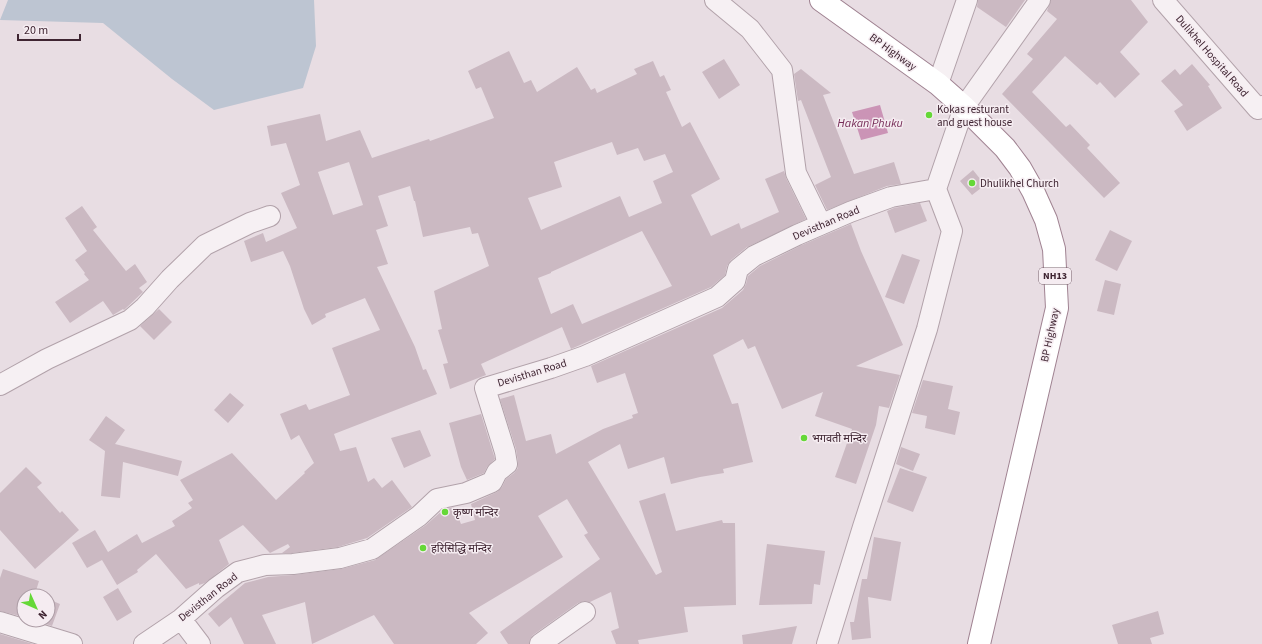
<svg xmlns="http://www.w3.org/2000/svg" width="1262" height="644" font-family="'Source Sans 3','Noto Sans Devanagari',sans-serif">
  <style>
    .green { fill: #bdc5d2 }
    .water { fill: #cb94b6 }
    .building { fill: #cbb9c2; fill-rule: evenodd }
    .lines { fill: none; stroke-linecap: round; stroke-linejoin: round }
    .minor-casing { stroke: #b2a2aa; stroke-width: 22 }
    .trunk-casing { stroke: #a08392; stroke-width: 24 }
    .minor { stroke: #f6f0f3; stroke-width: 20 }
    .trunk { stroke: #fff; stroke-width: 22 }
    .poi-dot { fill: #65d837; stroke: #f5ecf1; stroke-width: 1.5 }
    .labels { text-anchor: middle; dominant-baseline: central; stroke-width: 3; stroke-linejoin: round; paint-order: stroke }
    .shield { fill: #f5ecf1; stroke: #76616b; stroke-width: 1 }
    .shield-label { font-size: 10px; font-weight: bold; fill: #3f2532 }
    .street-label { font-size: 11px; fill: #3f2532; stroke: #f5ecf1 }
    .poi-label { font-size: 11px; fill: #3f2532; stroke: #f5ecf1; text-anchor: start }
    .water-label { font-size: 12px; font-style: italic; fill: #762c57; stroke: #f5ecf1 }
  </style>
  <rect width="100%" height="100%" fill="#e8dde3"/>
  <path class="green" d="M8,0H314L316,46L303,88L214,110L172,79L103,23L0,20Z"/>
  <path class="water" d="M880,105L888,133L861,140L852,112Z"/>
  <path class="building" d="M978,0H1025L1006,27L977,7Z
    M1051,0H1131L1148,22L1120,52L1140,74L1115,98L1100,82L1097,85L1065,56L1032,92L1066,127L1070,124L1090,145L1087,148L1120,183L1104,198L1002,94L1033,59L1027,54L1057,19L1047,11Z
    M509,51L524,83L531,80L537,92L577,67L591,90L595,88L597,93L637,74L634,69L653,61L660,77L664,75L671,90L666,92L682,127L690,122L720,179L691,195L711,236L739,223L741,229L779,212L765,179L784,171L786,178L806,219L747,247L731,260L727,266L725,275L711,287L571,349L562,327L481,364L486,375L450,389L443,364L448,363L438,330L442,329L434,291L489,266L478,233L472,234L470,227L423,237L415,201H414L410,186L378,196L388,226L376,230L388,264L377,267L415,347L423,370L426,369L437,394L334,434L340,451L356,447L368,482L374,478L382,488L392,480L412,507L367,538L338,547L292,553H282L290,547L288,544L270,553L243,525L219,540L229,564L205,583L199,585V583L186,589L156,554L137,570L138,572L117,585L102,560L87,568L72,543L95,530L108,552L137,534L142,543L175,526L172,521L192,508L188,503L193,500L180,480L232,453L276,500L305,473L304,472L314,463L299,435L291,440L280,414L306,404L309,410L350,395L332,348L380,330L365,298L325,314L326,317L312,325L304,309L290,266L283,251L251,262L244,241L263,233L266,242L297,228L281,193L300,185L286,143L271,146L267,126L320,114L326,141L360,130L372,158L429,139L430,141L494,118L481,87L476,89L468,71ZM612,142L617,155L638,148L644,161L665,154L673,172L653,181L662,203L629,217L620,196L541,230L528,198L562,187L554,162ZM349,162L363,205L333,215L318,172ZM642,231L672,286L582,324L573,304L551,314L538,278L551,273V272Z
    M724,59L740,85L719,99L702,72Z
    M1192,64L1210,85L1208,86L1222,108L1187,131L1174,111L1183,105L1161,81L1175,69L1180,75Z
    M801,69L831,93L823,95L854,174L894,162L901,184L887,186L827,210L815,185L831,177L801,100L798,101L794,74Z
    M973,170L985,185L972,195L960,181Z
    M920,203L927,221L895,233L887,211L894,208Z
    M82,206L97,227L93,230L126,271L135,264L147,282L139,288L143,292L124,310L123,309L113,315L103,301L70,323L55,302L89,280L84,274L85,273L75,260L87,251L65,218Z
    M851,224L861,251L903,345L856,366L900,375L889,408L879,406L876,425L856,484L835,477L852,429L815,416L823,392L782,409L755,346L748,349L743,339L713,355L732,404L738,403L753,462L723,469L724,473L700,477L671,484L664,457L628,469L620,444L588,462L656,575L662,572L639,501L665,493L676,531L722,520L723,523H735L736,605L684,607L688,632L638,640L639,644H616L611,631L619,628L611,592L590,602L584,601L578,603L533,635L530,639L529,644H508L500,632L600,559L584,535L588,533L567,499L538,516L563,557L469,613L488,633L476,644H394L374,615L312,644L305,602L262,615L276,644H244L231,617L219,627L208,614L245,583L268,577L294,575L341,569L375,560L426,525L443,510L454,507L461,524L475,520L471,504L497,492L502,487L506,479L514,473L518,468V462L516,449L500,399L514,395L526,441L551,434L556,454L603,429L633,418L632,415L638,413L625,373L597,383L591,366L722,308L743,290L746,284L748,276L760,266L802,245Z
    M1110,230L1132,241L1117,271L1095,260Z
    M902,254L920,260L904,304L885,297Z
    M1105,280L1121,284L1114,315L1097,311Z
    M159,309L172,322L154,340L140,326Z
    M923,380L953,386L948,409L960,412L955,435L925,428L927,416L912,413Z
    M230,393L244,405L228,423L214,410Z
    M481,414L495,459L487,467L484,473L467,480L461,467L449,423Z
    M106,416L125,430L115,444L182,461L178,476L123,462L120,498L101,496L105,451L89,440Z
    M420,430L431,456L404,468L391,438Z
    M901,447L920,454L913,471L896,464Z
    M26,467L42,483L37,487L60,513L62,511L79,530L35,569L0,530V493Z
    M900,468L927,477L913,512L887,502Z
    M874,537L901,542L891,601L868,597L871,638L852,640L850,622H854L862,579H867Z
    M767,544L825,551L820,585L814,584L812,604L759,605Z
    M3,569L39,581L35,594L40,596H24V617L0,611V578Z
    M118,588L132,612L117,621L103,597Z
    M48,599L60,604L52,626L33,620H48Z
    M1158,611L1164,634L1150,638L1152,644H1118L1112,625Z
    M797,626L792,644H743L742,635Z
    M0,634L33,644H0Z"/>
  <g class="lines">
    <defs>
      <path id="minor" d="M715,0L750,29L782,70L796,173L821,224
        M1163,0L1258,109L1262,106
        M938,84L967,0
        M0,385L47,359L130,320L145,307L170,279L205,245L250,223L270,216
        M181,619L200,644
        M0,622L72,644
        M144,644L181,619L216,588L238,572L265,565L293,564L340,558L372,549L419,516L437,499L466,493L492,482L497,472L507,464L505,452L485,388L551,368L585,356L717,297L735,281L738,269L754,256L797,235L850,212L891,197L936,189
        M540,644L585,612
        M827,644L863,527L927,329L952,231L936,189L964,107L1040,0"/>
      <path id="trunk" d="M821,0L938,84L964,107L1005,148L1020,168L1033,191L1046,220L1054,249L1057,308L979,644"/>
    </defs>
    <use href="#minor" class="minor-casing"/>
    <use href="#trunk" class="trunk-casing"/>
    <use href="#minor" class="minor"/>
    <use href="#trunk" class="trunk"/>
  </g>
  <g class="poi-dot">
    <circle cx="929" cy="115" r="4"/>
    <circle cx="972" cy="183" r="4"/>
    <circle cx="804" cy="438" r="4"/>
    <circle cx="445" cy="512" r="4"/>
    <circle cx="423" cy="548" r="4"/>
  </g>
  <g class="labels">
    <rect class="shield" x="1039" y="268" width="32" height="16" rx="3"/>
    <g class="shield-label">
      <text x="1055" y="276">NH13</text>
    </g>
    <g class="street-label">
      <text transform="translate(893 52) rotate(36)">BP Highway</text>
      <text transform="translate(1212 56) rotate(49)">Dulikhel Hospital Road</text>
      <text transform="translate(826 223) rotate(-23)">Devisthan Road</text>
      <text transform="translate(1050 335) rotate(-78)">BP Highway</text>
      <text transform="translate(532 373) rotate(-17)">Devisthan Road</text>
      <text transform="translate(208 597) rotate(-38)">Devisthan Road</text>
    </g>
    <g class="poi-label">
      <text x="937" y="109">Kokas resturant<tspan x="937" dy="13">and guest house</tspan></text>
      <text x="980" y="183">Dhulikhel Church</text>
      <text x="812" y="438">भगवती मन्दिर</text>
      <text x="453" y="512">कृष्ण मन्दिर</text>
      <text x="431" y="548">हरिसिद्धि मन्दिर</text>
    </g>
    <g class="water-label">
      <text x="870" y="123">Hakan Phuku</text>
    </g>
  </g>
  <g transform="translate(36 608) rotate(135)"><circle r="19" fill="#f5ecf1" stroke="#ac9ca5"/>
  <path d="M0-3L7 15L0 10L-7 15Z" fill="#65d837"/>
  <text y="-6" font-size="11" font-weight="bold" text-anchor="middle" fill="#3f2532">N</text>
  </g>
  <path d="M18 34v6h62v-6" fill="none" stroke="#3f2532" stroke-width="2"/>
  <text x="24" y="34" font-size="12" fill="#3f2532" stroke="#f5ecf1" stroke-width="3" paint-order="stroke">20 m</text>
</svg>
